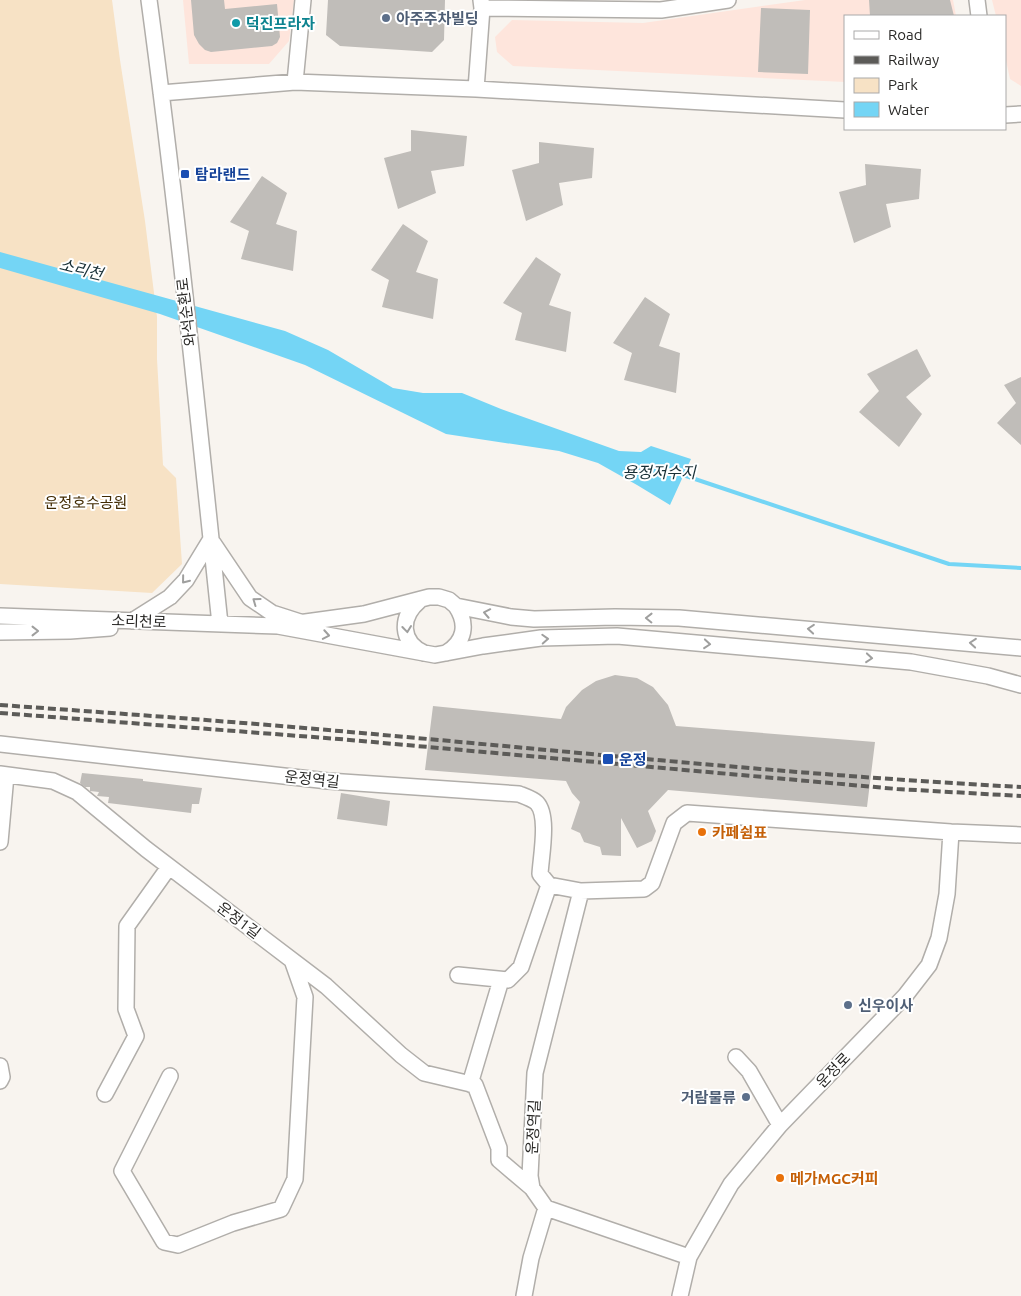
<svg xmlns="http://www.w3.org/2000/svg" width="1021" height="1296" font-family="Ubuntu,'Noto Sans KR',sans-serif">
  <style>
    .commercial { fill: #fee5dc }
    .green { fill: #f7e2c5 }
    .water { fill: #74d5f5 }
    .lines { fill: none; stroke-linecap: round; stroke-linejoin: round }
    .stream { stroke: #74d5f5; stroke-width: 4 }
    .building { fill: #c0bdb9 }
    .minor-casing { stroke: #b1aeaa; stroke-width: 18 }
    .minor { stroke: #fff; stroke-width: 15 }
    .rail { stroke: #5c5b58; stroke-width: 4; stroke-dasharray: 8 4; stroke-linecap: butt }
    .oneway { stroke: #9f9f9e }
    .service-dot { fill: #5c6f8a; stroke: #fff; stroke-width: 2 }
    .culture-dot { fill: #0f9aa8; stroke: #fff; stroke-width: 2 }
    .transit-dot { fill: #1a4fb4; stroke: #fff; stroke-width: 2 }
    .food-dot { fill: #e8710a; stroke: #fff; stroke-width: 2 }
    .labels { text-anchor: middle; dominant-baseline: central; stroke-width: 4; stroke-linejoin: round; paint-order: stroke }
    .service-label { font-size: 15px; font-weight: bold; fill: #4e5e75; stroke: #fff; text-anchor: start }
    .culture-label { font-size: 15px; font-weight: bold; fill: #0d838f; stroke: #fff; text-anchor: start }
    .transit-label { font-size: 15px; font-weight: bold; fill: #164399; stroke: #fff; text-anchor: start }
    .street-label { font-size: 15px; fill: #2a2927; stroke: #fff }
    .park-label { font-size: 15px; fill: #412a01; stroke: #fff }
    .food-label { font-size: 15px; font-weight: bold; fill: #c56008; stroke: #fff; text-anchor: start }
    .water-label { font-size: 16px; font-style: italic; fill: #182f36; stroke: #fff }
  </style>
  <rect width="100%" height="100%" fill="#f8f4ef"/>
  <path class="commercial" d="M183,0H294L289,41L269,64H189Z
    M805,0H953L956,16H845V82L513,66L497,52L495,37L512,20L643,23Z
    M992,0H1021V86L1010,79L1005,56V16H996Z"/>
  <path class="green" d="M0,0H112L120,60L145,221L157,317V359L163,465L176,478L182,564L152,593L0,584Z"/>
  <path class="water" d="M0,252L285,331L328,350L393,388L423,393H462L501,409L619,451L641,452L651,446L691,459L670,505L637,485L598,463L559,451L446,434L305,365L160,314L0,268Z"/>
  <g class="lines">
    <path class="stream" d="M680,474L949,564L1021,568"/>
  </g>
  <path class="building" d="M191,0H224L225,9L277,4L280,37L277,43L272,46L211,52L205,50L199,44L194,35Z
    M328,0H445L444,40L432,52L340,46L326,35Z
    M869,0H950L954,16H870Z
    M761,8L810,10L808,74L758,72Z
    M411,130L467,136L464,166L431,171L436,193L398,209L384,158L411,151Z
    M539,142L594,148L592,178L559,183L563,205L526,221L512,170L539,163Z
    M865,164L921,169L919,199L886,204L891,227L854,243L839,192L866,185Z
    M262,176L287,193L276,224L297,231L293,271L241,259L249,231L230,222Z
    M403,224L428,241L416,272L438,279L433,319L382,307L389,280L371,270Z
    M536,257L561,274L549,305L571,312L566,352L515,340L522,313L503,303Z
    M645,297L670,314L659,346L680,353L676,393L624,380L632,353L613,343Z
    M917,349L931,376L906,397L922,414L899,447L859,412L879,391L867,374Z
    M1021,377V445L997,423L1016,403L1004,385Z
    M615,675L637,678L653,687L668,705L676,726L875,742L867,807L668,790L648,811L656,831L652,841L637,848L621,818V856L602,855L600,847L584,842L580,833L571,829L580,802L572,793L566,781L425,770L433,706L561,719L566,707L582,690L596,681Z
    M82,773L143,779V781L202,788L199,804H192L191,813L108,803L109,797L97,796L99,792L90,791V787H85L80,783Z
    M341,793L390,801L387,826L337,819Z"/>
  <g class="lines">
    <defs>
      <path id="minor" d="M149,0C177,207 198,416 220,624
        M977,0L979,16
        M482,8L661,10L728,0
        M295,82L303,0
        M476,89L482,8L481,0
        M161,93L295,82L476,89L845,110
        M1005,115L1021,114
        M213,543L250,598L272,613L300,622
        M419,601C400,617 400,642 424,653
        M0,616L278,626L435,655L483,646L541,638L617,636L911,662L988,676L1021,685
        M132,621L170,597L186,580L211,539
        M291,624L364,614L429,597H439L449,600L456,606L511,617L534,619L615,617L679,618L1021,648
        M0,632L70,631L110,628
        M446,653C465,642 468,624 456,606
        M0,744L328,781L519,794C524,796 533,799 537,803C549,816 541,856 540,874L549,885L581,891L644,889L652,883L674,823L687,813L951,832L1021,835
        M0,774L53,781L77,792L146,849L326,986L401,1055L424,1073L475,1085L499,1148V1160L532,1188L546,1208L689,1257
        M0,842L6,775
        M458,975L508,980L521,967L549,885
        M736,1057L749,1071L780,1125
        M0,1066L2,1077L0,1081
        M170,1076L122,1171L164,1242L178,1245L233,1223L281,1209L295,1179L305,997L292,960
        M470,1084L501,980
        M105,1094L136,1036L126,1009L127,926L169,867
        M532,1188L530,1176L535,1073L581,891
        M524,1296L531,1258L546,1208
        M680,1296L689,1257L731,1184L780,1125L905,996L929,965L939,938L947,894L951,832"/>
    </defs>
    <use href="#minor" class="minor-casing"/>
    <use href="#minor" class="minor"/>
    <path class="rail" d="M0,705C113,713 226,721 339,731C566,751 793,775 1021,787
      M0,713L339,739L897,789L1021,796"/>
  </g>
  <defs><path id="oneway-chevron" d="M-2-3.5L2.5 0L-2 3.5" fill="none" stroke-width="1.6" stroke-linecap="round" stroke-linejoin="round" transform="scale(1.25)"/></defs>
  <g class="oneway">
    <use href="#oneway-chevron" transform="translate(185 580) rotate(129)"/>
    <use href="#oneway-chevron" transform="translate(256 601) rotate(-144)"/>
    <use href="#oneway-chevron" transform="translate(487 613) rotate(-169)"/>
    <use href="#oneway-chevron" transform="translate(649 618) rotate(-179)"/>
    <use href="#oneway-chevron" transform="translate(407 629) rotate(83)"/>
    <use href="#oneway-chevron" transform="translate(811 629) rotate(-175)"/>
    <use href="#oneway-chevron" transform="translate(35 631)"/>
    <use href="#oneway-chevron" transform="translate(326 635) rotate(10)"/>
    <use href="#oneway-chevron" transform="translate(545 639) rotate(-3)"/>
    <use href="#oneway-chevron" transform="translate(973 643) rotate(-175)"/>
    <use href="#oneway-chevron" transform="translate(707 644) rotate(5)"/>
    <use href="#oneway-chevron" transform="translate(869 658) rotate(5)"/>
  </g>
  <g class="service-dot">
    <circle cx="386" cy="18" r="5"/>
    <circle cx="848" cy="1005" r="5"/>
    <circle cx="746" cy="1097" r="5"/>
  </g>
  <circle class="culture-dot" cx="236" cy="23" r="5"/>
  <g class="transit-dot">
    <rect x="180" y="169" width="10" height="10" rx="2.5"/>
    <rect x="602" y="753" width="12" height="12" rx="2.5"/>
  </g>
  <g class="food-dot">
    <circle cx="702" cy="832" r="5"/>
    <circle cx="780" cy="1178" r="5"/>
  </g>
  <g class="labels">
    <g class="service-label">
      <text x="396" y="18">아주주차빌딩</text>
      <text x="858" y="1005">신우이사</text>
      <text x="736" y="1097" text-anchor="end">거람물류</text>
    </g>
    <g class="culture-label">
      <text x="246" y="23">덕진프라자</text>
    </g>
    <g class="transit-label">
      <text x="195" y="174">탐라랜드</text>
      <text x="619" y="759">운정</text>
    </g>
    <g class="street-label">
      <text transform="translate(186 312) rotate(-97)">와석순환로</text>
      <text transform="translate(139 621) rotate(2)">소리천로</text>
      <text transform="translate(312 779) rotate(6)">운정역길</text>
      <text transform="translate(239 920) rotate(37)">운정1길</text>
      <text transform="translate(833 1070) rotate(-46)">운정로</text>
      <text transform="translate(533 1127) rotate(-87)">운정역길</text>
    </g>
    <g class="park-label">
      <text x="86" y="502">운정호수공원</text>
    </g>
    <g class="food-label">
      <text x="712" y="832">카페쉼표</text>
      <text x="790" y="1178">메가MGC커피</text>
    </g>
    <g class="water-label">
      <text transform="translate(81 269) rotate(14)">소리천</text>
      <text x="659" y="472">용정저수지</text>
    </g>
  </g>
  <rect x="844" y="15" width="162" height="115" fill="#ffffff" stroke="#aaa9a9"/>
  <rect x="854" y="31" width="25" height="8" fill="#ffffff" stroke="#aaa9a9"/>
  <text x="888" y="40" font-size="15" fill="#2a2927">Road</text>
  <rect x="854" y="56" width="25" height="8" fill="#5c5b58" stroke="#aaa9a9"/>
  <text x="888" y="65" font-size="15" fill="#2a2927">Railway</text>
  <rect x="854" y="78" width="25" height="15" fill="#f7e2c5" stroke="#aaa9a9"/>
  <text x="888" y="90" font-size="15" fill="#2a2927">Park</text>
  <rect x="854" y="102" width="25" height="15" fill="#74d5f5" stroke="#aaa9a9"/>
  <text x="888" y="115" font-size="15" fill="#2a2927">Water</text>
</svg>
